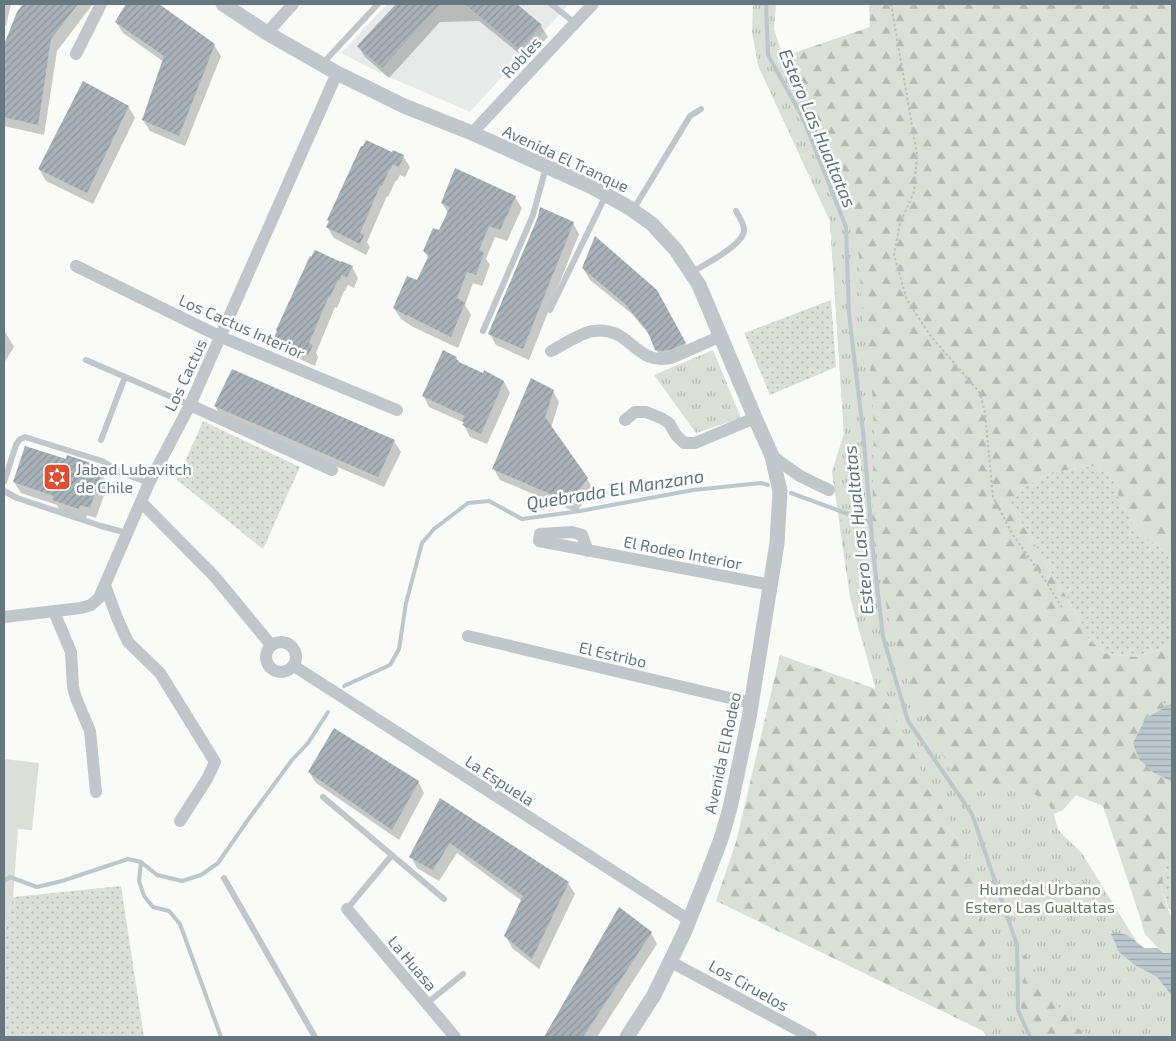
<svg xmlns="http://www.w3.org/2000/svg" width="1176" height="1041" font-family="'Exo 2',sans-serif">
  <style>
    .built { fill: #e8eae9 }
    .grass { fill: url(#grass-dots) }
    .forest { fill: url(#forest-firs) }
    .park { fill: url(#park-tufts) }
    .pitch { fill: #dadfd7 }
    .water { fill: url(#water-rules) }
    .shadow { fill: #0003 }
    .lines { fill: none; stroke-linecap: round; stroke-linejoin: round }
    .stream { stroke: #bbc7cb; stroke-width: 4 }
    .building { fill: url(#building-hatch) }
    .path { stroke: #bbbfc2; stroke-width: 2; stroke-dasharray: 2.5 2.5; stroke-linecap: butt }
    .service { stroke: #c1c6ca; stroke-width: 6 }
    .minor { stroke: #c1c6ca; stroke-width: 12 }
    .tertiary { stroke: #c1c6ca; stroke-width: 15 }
    .labels { text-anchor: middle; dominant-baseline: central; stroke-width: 5; stroke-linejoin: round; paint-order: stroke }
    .street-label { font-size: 16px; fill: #657882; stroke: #fff }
    .poi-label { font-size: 16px; fill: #657882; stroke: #fff; text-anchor: start }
    .park-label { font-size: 16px; fill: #6a7a64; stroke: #fff }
    .water-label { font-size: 18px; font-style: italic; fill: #60767c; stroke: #fff }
  </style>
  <defs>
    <pattern id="grass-dots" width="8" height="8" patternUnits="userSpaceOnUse" patternTransform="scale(1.25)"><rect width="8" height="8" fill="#dadfd7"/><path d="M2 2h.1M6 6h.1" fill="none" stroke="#b4bab4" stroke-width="1.8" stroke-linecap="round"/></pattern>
    <pattern id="forest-firs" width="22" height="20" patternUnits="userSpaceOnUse" patternTransform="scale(1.25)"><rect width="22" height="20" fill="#dadfd7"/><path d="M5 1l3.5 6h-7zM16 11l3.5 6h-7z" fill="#b4bab4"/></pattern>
    <pattern id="park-tufts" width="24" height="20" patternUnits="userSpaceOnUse" patternTransform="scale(1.25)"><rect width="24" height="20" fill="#dadfd7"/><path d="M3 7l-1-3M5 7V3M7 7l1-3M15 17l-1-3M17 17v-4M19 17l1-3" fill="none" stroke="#b4bab4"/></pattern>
    <pattern id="water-rules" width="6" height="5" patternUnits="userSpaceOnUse" patternTransform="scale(1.25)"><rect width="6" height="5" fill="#bbc7cb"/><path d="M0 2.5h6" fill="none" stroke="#9ca6aa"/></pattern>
    <pattern id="building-hatch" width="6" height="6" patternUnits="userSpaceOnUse" patternTransform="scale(1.25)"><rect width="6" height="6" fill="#a8b2b7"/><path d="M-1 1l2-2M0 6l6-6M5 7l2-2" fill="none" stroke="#8c969a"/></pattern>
  </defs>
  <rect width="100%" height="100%" fill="#fafaf8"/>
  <path class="built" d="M387,4H569L470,112L380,73L341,53Z"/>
  <path class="grass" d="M831,300L836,367L770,395L744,333Z
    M203,421L300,467L263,549L177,480Z
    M1093,466L1116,478L1119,500L1140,536L1158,546L1172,561V645L1136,657L1107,654L1088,639L1081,621L1010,504L1020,489L1053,472Z
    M1170,850L1172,851V910L1169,909L1161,887Z
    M121,886L144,1037H4V934L13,897Z"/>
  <path class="forest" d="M869,4H1172V561L1158,546L1140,536L1119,500L1116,478L1093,466L1053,472L1020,489L1010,504L1081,621L1088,639L1107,654L1136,657L1172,645V703L1146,718L1154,773L1172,782V851H1170L1161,887L1172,921V953H1163L1145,934L1137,908L1103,806L1076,795L1063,810L1032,823L1122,1037H986L983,1031L716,901L736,842L780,655L876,689L850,597L832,472L844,434L830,221L758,65L870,27Z"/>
  <path class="park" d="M753,4H776L774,29L782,54L795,88L825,147L850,202L855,221L856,237L859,257L863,325L869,354L872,387L874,429L872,532L884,590L889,621L906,676L940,749L960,787L979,783H993L1012,787L1034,794L1047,801L1053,812L1058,829L1064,836L1082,853L1136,941L1147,951L1172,960V1037H1093L1075,1027L1066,1014L1050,998L1040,982L1034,968L1026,954L1024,956V977L1021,1007L1029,1037H994L981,916V898L967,860L951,822L925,778L908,742L889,706L876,690L850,597L840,500L832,472L844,434L830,221L758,65L752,32Z
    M713,350L741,418L696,433L654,375Z"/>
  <path class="pitch" d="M4,759L39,763L32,830L18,829L13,897L4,934Z"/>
  <path class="water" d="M1172,703V782L1154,773L1139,759L1133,743L1146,718Z
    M1116,932L1129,936L1144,948H1158L1163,953H1172V996L1157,977L1135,965L1119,952L1111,934Z"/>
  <path class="shadow" d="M4,4H11L6,26H4Z
    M24,4H93L57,51L44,135L4,126V57L6,42L15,20L14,19Z
    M127,4H157L214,45L221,56L185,146L150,131L143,120L164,62L123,33L116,22Z
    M398,4H515L541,26L548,37L526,59L479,21L440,22L389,78L365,57L358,46Z
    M128,106L135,118L93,204L46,181L39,169Z
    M393,153L403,156L410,167L405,177L400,175L397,181L396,180L388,197L387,196L367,242L370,247L366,255L334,238L327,227Z
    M515,197L522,208L507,241L495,237L486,259L490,265L482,286L473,283L465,305L471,315L458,348L413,327L401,319L394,308L417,282L429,259L424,251L440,232L448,213L442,203Z
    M573,223L579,234L529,360L496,345L490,334Z
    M352,267L358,278L354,288L348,285L345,291H344L337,308L335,307L316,353L318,357L315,366L293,356L292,354L282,349L276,338L278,332L277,330Z
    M583,268L656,291L691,354L663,361L656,349L651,337L632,314L590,280Z
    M4,330L14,347L4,363Z
    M456,358L459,364L504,382L510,393L487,444L470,437L464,425L465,423L429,407L423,395Z
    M553,391L559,402L551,428L587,479L594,490L576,512L500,480L494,469Z
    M215,406L394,441L401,452L384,487L222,417Z
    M66,461L93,465L96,471L101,473L108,484L96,518L87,515L85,519L60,511L57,505L21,493L14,482Z
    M309,772L418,781L424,793L399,840L316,783Z
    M440,799L568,883L575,894L539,969L512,948L506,936L522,901L457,853L439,881L417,868L411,857Z
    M619,909L651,933L657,944L597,1037H545Z"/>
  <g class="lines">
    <path class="stream" d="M766,4L768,55L803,118L846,227L849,314L863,431L873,551L883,637L908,721L972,814L1017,945L1018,1010L1030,1037
      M791,493L870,522
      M344,686L390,665L399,649L406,603L422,543L434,529L468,503L489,501L522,519L580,511L693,490L761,483L768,485
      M141,862L139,881L144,896L153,907L169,911L180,924L221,1037
      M4,881L10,877L37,887L62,881L128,859L141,862L157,875L182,881L201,875L218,863L250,817L292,760L308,743L328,712"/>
  </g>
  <path class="building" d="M23,4H78L51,39L38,125L4,117V50L5,42L17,12Z
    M126,4H159L215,44L179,136L142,120L164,56L115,22Z
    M396,4H440L382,68L357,46Z
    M465,4H517L542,25L519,49Z
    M83,81L129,106L87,193L38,169Z
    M366,140L392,152L393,150L404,155L399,167L393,164L390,170H389L382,186H380L360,233L364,235L360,244L326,227L329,221L327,220L361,146H363Z
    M455,168L516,196L500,230L489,226L479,250L484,253L476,275L467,272L457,298L465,303L451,337L407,315V316L393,308L407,276L417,280L429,255L423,251L433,228L439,230L450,207L441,203Z
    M540,207L574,222L523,349L488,334L538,217Z
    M595,236L657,290L686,343L670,350L659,351L655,350L647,330L624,303L582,268Z
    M315,250L341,262V261L353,266L347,277L342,275L339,281L338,280L330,297L329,296L309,343L313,345L308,355L285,345L286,343L274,338L277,331L276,330L310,256L311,257Z
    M443,350L457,357L456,359L459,361V362L483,373L484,370L504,381L481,434L462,425L464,422L462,421L465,416L422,396Z
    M232,369L395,440L378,477L214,406Z
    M531,378L554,390L545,417L588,478L569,502L492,469Z
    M25,446L66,459L67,455L94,464L92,468L102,472L90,508L80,505L79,509L52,500L54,496L13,482Z
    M334,728L419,781L392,830L308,772Z
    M440,798L569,882L532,959L504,936L523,896L450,843L433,870L409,857Z
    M619,907L652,932L583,1037H544Z"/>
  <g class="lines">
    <path class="path" d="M891,4L917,154L914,192L900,223L894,255L907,300L930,335L980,393L985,413L993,497L1013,535L1043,577L1063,609
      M1164,701L1172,718"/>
    <path class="service" d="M551,4L575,23
      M323,63L378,4
      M633,210L690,116L701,109
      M692,272C704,265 744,245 744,230C744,223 739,217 736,211
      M550,310L606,195
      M483,331L533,215L546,167
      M86,360L190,405
      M101,440L125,377
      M4,482L16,445L19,440L25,437L102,461L122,473L149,483
      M4,491L17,498L101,526L127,533
      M323,797L444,899
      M224,878L315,1037
      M347,909L392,855
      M426,1004L463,974"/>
    <path class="minor" d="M267,33L293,4
      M76,54L101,4
      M472,133L593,4
      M76,266L221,337L397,410
      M551,351C563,345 580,333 593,331C631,325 634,366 671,358L721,336
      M190,405L332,470
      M625,420L635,412H646L661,418L669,423L676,435L684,443H695L755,418
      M772,456L800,476L829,490
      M141,502L215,577L271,645
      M588,551L582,535L572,532L540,534L539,541L771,585
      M105,585L117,618L128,642L160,673L215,762L207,779L180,821
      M54,612L71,652L73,687L76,698L90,731L96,792
      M4,617L81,608L91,605L99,598L149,483L190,405L337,73
      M468,636L751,703
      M266 657a15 15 0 1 1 30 0a15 15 0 1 1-30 0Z
      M294,666L689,920
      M347,909L455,1037
      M671,962L811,1037"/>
    <path class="tertiary" d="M223,4L267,33L337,73L404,106L472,133L592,187L628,207L652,224L676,250L699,285L755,418L772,456L780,491L777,543L749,718L730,808L721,839L708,873L684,933L654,995L627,1037"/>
  </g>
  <defs>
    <symbol id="synagogue-square" viewBox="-11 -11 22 22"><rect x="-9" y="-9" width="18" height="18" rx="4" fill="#df4d32" stroke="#fff"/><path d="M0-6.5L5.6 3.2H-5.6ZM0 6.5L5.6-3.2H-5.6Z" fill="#fff"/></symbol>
  </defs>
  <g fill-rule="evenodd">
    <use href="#synagogue-square" x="41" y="461" width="32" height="32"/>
  </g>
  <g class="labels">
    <g class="street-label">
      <text transform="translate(521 57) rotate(-47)">Robles</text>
      <text transform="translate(566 158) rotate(25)">Avenida El Tranque</text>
      <text transform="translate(242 326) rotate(24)">Los Cactus Interior</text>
      <text transform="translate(185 375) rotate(-65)">Los Cactus</text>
      <text transform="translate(683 552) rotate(11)">El Rodeo Interior</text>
      <text transform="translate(613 654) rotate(13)">El Estribo</text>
      <text transform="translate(722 753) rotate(-78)">Avenida El Rodeo</text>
      <text transform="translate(500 780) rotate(33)">La Espuela</text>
      <text transform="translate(413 963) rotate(50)">La Huasa</text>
      <text transform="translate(749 985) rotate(29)">Los Ciruelos</text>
    </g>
    <g class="poi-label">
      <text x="76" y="468">Jabad Lubavitch<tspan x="76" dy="18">de Chile</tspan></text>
    </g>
    <g class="park-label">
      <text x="1040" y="888">Humedal Urbano<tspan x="1040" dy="18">Estero Las Gualtatas</tspan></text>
    </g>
    <g class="water-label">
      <text transform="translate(818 128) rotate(67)">Estero Las Hualtatas</text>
      <text transform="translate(615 489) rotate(-9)">Quebrada El Manzano</text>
      <text transform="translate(858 530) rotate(-96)">Estero Las Hualtatas</text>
    </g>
  </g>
  <rect width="1176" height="1041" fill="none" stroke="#657882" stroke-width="10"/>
</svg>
